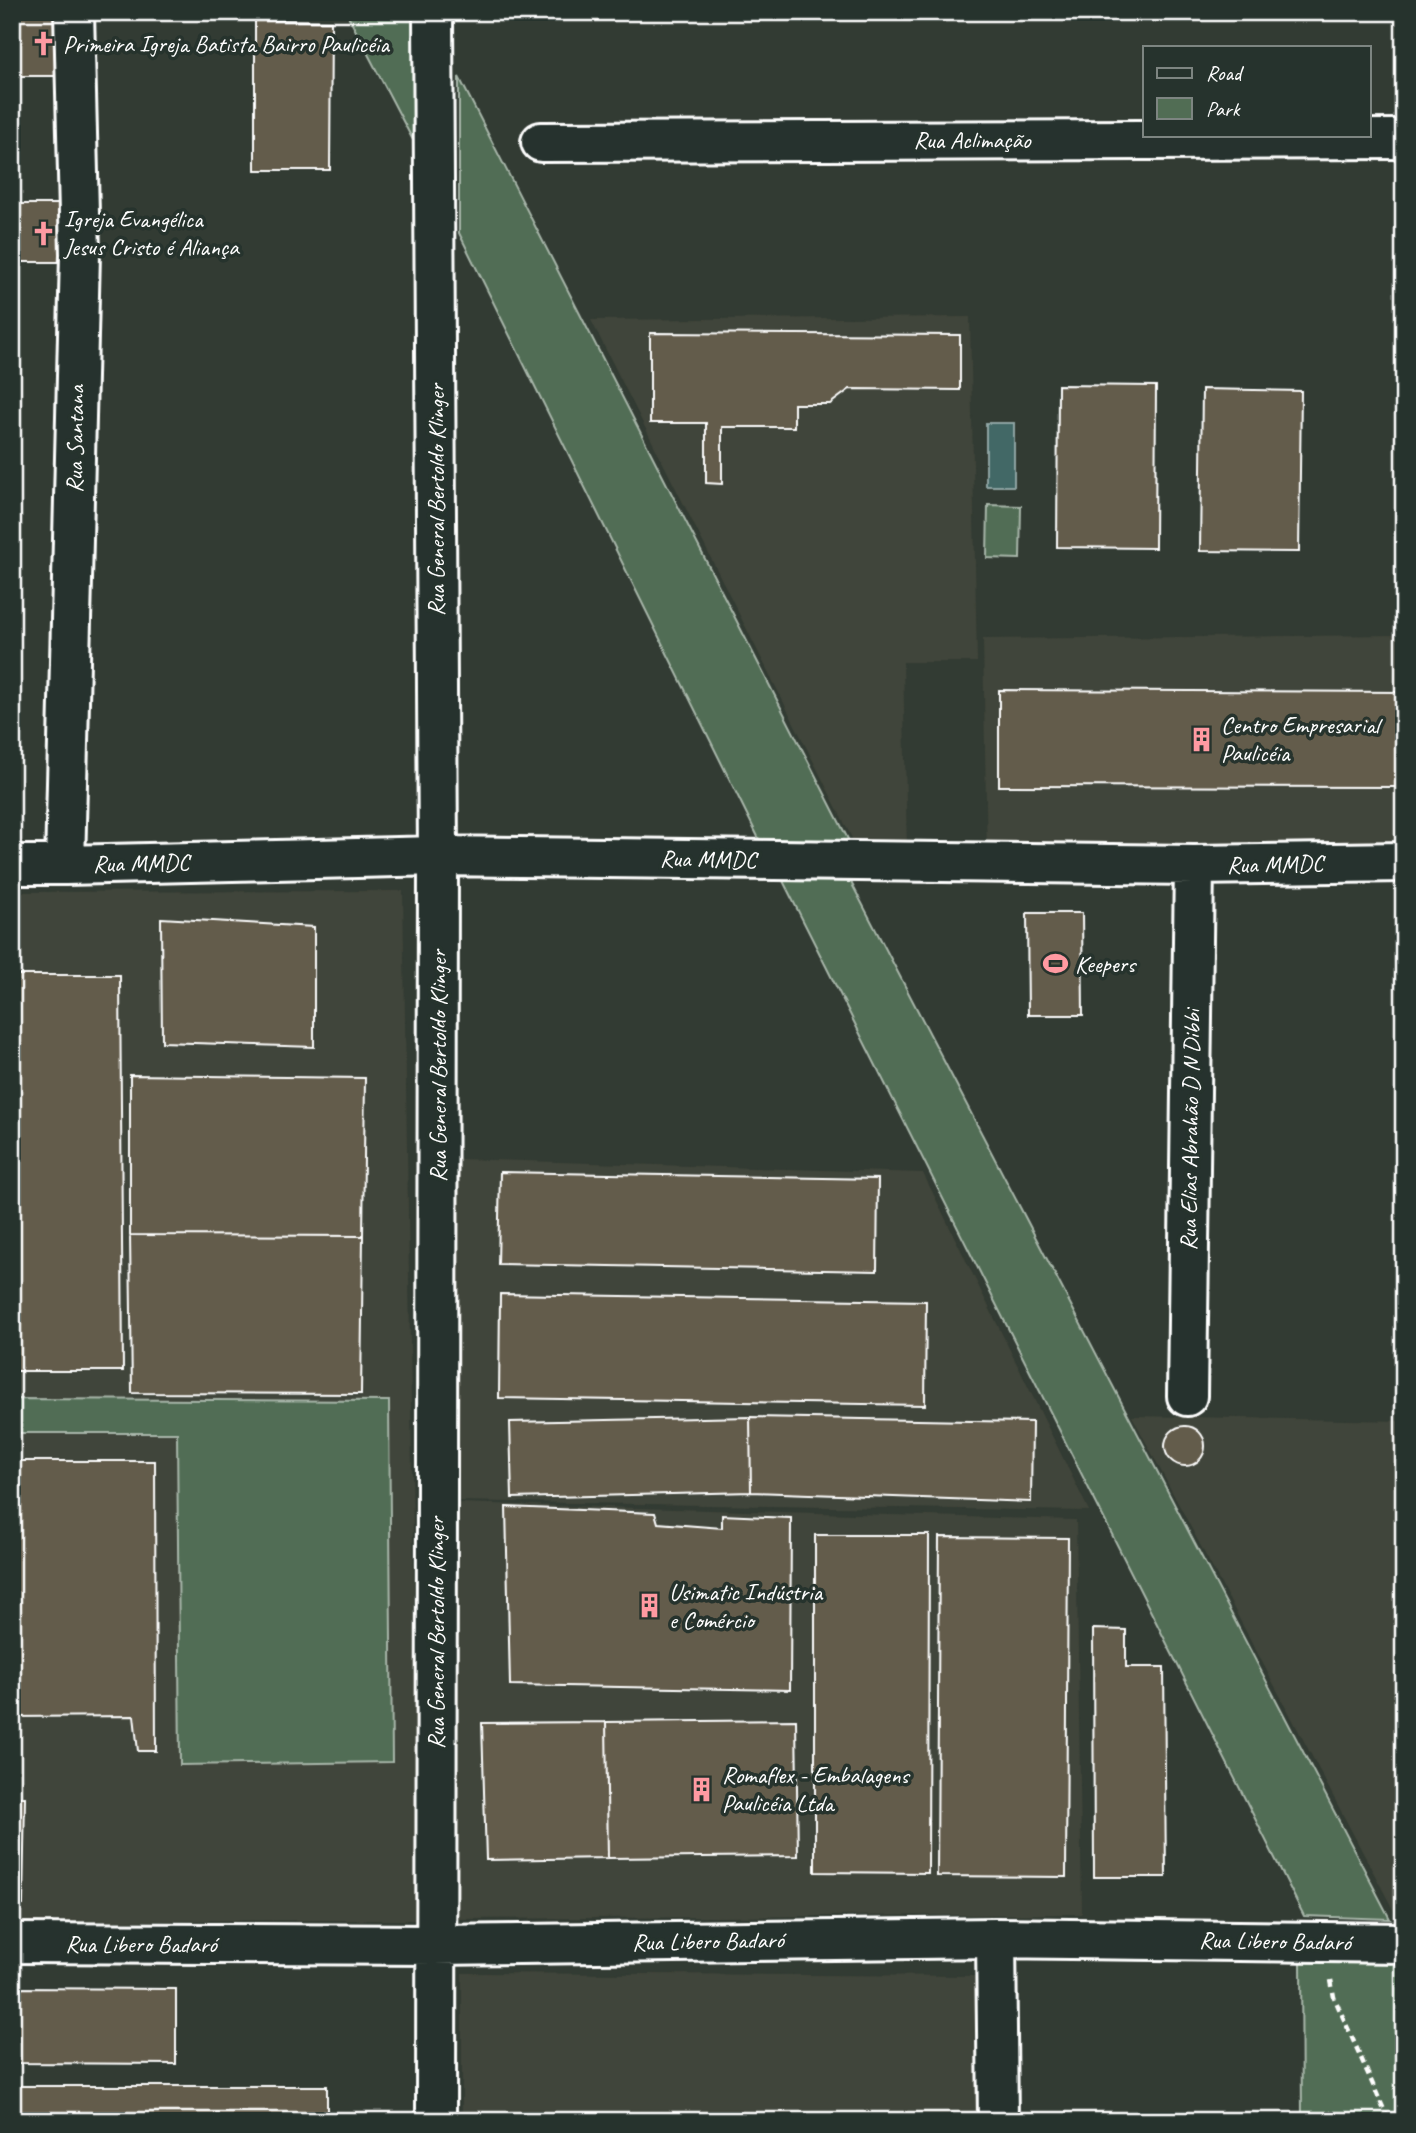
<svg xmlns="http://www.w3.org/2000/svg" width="1416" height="2133" font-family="Caveat,sans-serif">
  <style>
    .built { fill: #41453a }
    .green { fill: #516d54; stroke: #a8b6aa; stroke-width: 2 }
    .water { fill: #426766; stroke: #8ea4a3; stroke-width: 2 }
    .building { fill: #635c4c; stroke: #fff; stroke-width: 2 }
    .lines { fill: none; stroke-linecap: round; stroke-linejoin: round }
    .minor-casing { stroke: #fff; stroke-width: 44 }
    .path { stroke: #fff; stroke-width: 4.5; stroke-dasharray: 7 5; stroke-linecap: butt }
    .minor { stroke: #26332d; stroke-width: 38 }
    .labels { text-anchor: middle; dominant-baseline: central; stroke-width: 7; stroke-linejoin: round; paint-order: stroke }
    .poi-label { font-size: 24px; fill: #fff; stroke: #26332d; text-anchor: start }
    .street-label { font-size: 24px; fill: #fff; stroke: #26332d }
  </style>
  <rect width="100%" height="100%" fill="#323b33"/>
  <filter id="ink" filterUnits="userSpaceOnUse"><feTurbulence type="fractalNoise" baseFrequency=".0143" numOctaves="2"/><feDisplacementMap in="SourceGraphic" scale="14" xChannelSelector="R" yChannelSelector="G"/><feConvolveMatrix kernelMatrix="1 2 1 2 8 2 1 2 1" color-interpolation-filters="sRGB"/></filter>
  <g filter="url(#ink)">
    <path class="built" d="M970,317L977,662H903L907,850H858L591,320Z
      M1404,635V852L987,856L983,639Z
      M403,891L419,1920L12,1921V892Z
      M456,1159L923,1173L1089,1511L454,1501Z
      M1132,1416L1404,1421V1915H1396Z
      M455,1503L1076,1520L1082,1914L455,1919Z
      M462,1973L979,1976V2121H462Z"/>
    <path class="green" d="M346,12H429L428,169Z
      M459,77L852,847H763L459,233Z
      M988,505L1021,506L1020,559L987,558Z
      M774,863H841L1390,1919L1304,1916Z
      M12,1399L389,1401L392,1762L180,1765L177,1433H12Z
      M1301,1958H1404V2121H1302Z"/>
    <path class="water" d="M986,423H1014V486H986Z"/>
    <path class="building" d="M12,12H73V76H12Z
      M255,20L331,21L330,170H255Z
      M12,204H75V262H12Z
      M650,333L960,335V390L850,389L830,404H794V427H722V484L706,483V423H650Z
      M1058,385L1156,386L1155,548L1057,547Z
      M1202,389L1301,391L1299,552L1200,551Z
      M999,690L1404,692V787L999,786Z
      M1027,913H1082L1083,1015H1028Z
      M161,918L314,927V1047L162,1042Z
      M12,975H120L123,1371H12Z
      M130,1075L365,1078L363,1236L130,1235Z
      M500,1172L878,1179L877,1271L498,1264Z
      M130,1235L363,1236L361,1394L132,1393Z
      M500,1294L926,1301L925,1405L499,1398Z
      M750,1417L1032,1422L1031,1502L751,1492Z
      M750,1417L751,1492L512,1498L510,1422Z
      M1165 1446a20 20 0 1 1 40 0a20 20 0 1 1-40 0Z
      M12,1461H155L156,1751H138L134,1716L12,1717Z
      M506,1507L655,1513L658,1523L722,1528V1515L791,1518L790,1690L510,1685Z
      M815,1535H929L928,1873L815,1872Z
      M939,1537L1068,1538L1066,1877L937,1876Z
      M1093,1629L1126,1630V1667H1164L1166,1877H1094Z
      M796,1720L798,1856L608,1858L606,1722Z
      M606,1722L608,1858L486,1860L482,1723Z
      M12,1797H25L23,1905H12Z
      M12,1988L176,1989V2064L12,2063Z
      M12,2086H327V2121H12Z"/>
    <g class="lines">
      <defs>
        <path id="minor" d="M433,12L438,856L436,2121
          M541,142L1404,139
          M12,865H65L438,856L1194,865L1404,862
          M65,865L80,254L74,12
          M1187,1396L1194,865
          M996,1938L998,2121
          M12,1943L435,1945L996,1938L1404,1943"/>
      </defs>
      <use href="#minor" class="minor-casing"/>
      <path class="path" d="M1331,1980L1334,1997L1389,2121"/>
      <use href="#minor" class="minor"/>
    </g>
  </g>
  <defs>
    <symbol id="church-bare" viewBox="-9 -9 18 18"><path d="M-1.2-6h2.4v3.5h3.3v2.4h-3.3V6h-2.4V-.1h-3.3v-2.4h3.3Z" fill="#ff9aa2" stroke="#26332d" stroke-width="2.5" paint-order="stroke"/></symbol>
    <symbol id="building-bare" viewBox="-9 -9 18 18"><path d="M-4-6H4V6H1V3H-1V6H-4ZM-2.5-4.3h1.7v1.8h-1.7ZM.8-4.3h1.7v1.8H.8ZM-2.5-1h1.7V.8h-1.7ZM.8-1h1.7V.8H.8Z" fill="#ff9aa2" stroke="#26332d" stroke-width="2.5" paint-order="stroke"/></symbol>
    <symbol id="stadium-bare" viewBox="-9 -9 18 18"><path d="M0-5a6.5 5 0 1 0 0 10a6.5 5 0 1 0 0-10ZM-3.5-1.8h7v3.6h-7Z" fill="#ff9aa2" stroke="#26332d" stroke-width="2.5" paint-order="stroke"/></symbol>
  </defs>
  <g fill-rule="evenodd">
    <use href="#church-bare" x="26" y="26" width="35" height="35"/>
    <use href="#church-bare" x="26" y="216" width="35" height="35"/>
    <use href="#building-bare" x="1184" y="722" width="35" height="35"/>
    <use href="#stadium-bare" x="1038" y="946" width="35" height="35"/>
    <use href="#building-bare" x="632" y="1588" width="35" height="35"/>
    <use href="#building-bare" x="684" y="1772" width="35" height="35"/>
  </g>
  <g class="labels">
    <g class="poi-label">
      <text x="63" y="44">Primeira Igreja Batista Bairro Paulicéia</text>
      <text x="64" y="219">Igreja Evangélica<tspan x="64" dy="28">Jesus Cristo é Aliança</tspan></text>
      <text x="1221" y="725">Centro Empresarial<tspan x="1221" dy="28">Paulicéia</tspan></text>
      <text x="1075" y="964">Keepers</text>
      <text x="669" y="1592">Usimatic Indústria<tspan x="669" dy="28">e Comércio</tspan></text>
      <text x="722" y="1775">Romaflex - Embalagens<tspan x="722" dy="28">Paulicéia Ltda</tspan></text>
    </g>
    <g class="street-label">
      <text x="972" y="140">Rua Aclimação</text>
      <text transform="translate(75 439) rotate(-89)">Rua Santana</text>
      <text transform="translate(436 500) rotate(-90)">Rua General Bertoldo Klinger</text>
      <text transform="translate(708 859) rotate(1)">Rua MMDC</text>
      <text transform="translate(141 863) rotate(-1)">Rua MMDC</text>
      <text transform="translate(1275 864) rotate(-1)">Rua MMDC</text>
      <text transform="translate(438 1066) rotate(-90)">Rua General Bertoldo Klinger</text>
      <text transform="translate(1190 1130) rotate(-89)">Rua Elias Abrahão D N Dibbi</text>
      <text transform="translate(436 1633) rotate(-90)">Rua General Bertoldo Klinger</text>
      <text transform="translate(708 1941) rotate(-1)">Rua Libero Badaró</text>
      <text transform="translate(1275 1941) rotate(1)">Rua Libero Badaró</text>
      <text x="141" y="1944">Rua Libero Badaró</text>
    </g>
  </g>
  <rect width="1416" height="2133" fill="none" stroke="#26332d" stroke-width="42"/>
  <rect x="21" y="21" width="1374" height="2091" fill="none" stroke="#fff" stroke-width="2.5" filter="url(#ink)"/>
  <rect x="1143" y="46" width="228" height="91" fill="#26332d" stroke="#7d8581" stroke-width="2"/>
  <rect x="1157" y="68" width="35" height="10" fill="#26332d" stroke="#7d8581" stroke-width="2"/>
  <text x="1206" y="80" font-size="21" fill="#ffffff">Road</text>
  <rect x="1157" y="98" width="35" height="21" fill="#516d54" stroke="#7d8581" stroke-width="2"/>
  <text x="1206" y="116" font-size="21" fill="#ffffff">Park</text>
</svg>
